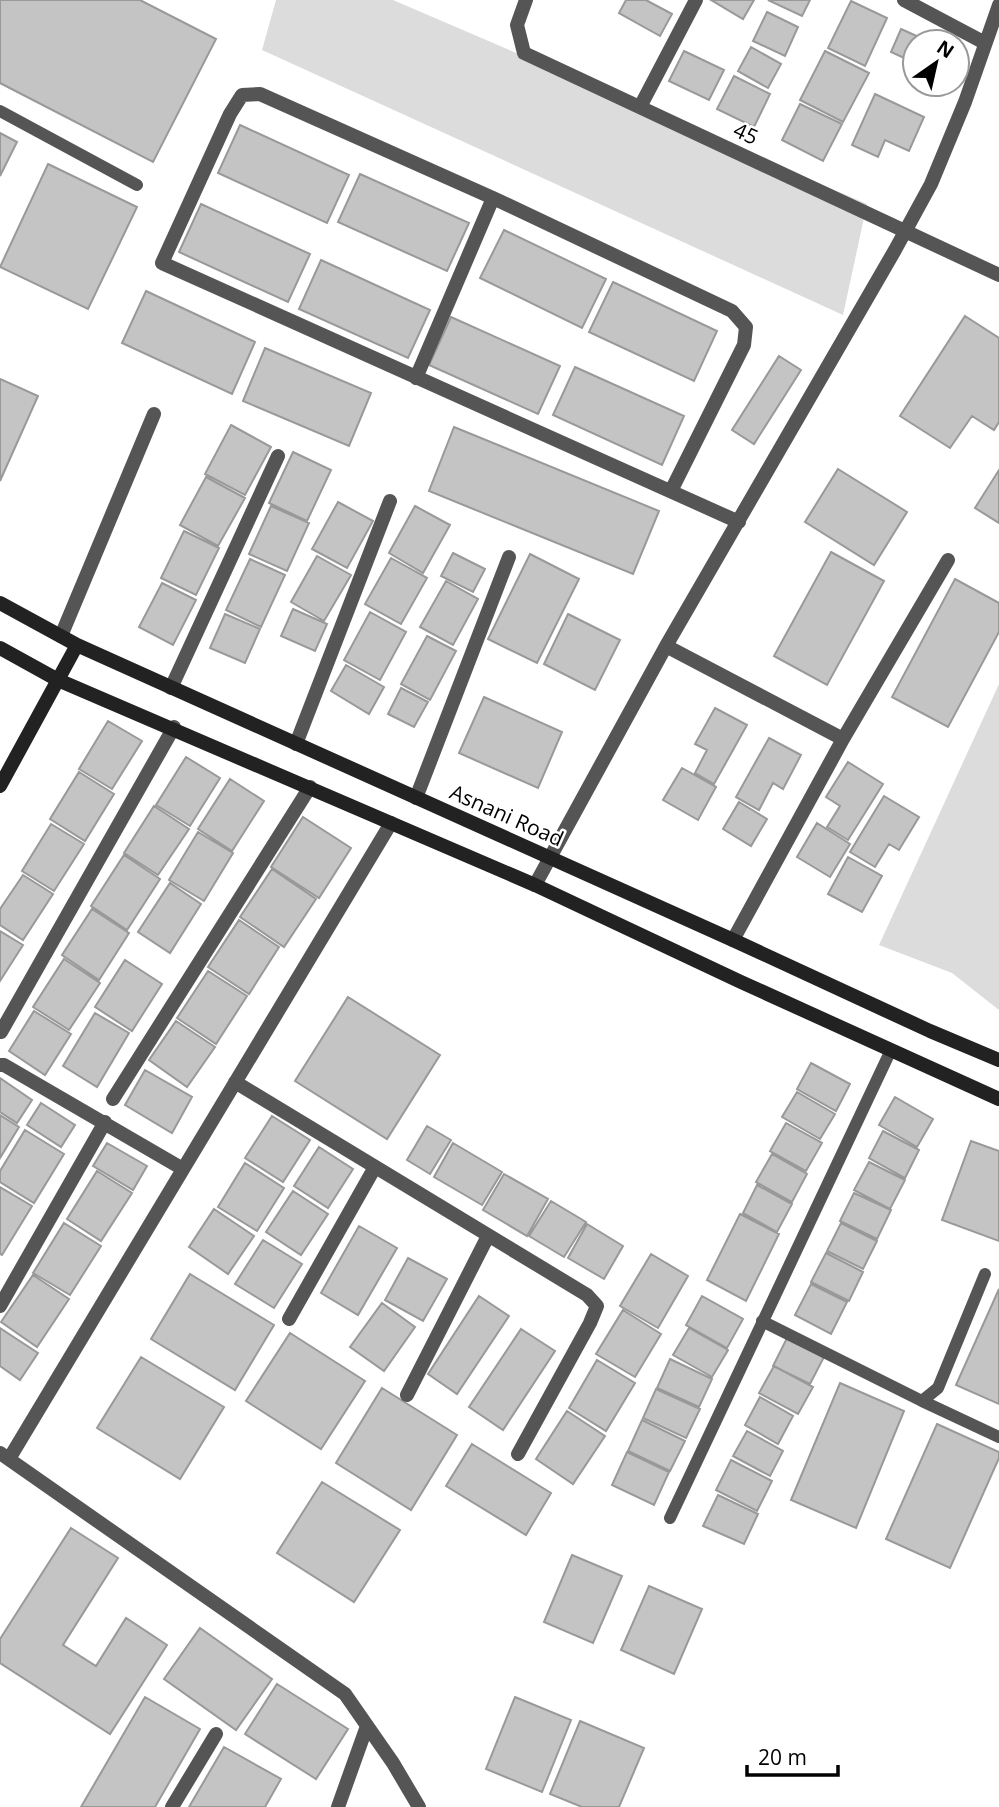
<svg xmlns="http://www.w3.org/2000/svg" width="999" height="1807" font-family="'Open Sans',sans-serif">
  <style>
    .green { fill: #dcdcdc }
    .building { fill: #c4c4c4; stroke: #999; stroke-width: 2 }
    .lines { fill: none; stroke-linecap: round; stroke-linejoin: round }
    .lane { stroke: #555; stroke-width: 12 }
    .street { stroke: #555; stroke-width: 14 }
    .secondary { stroke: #222; stroke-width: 14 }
    .labels { text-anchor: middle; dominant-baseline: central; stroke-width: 5; stroke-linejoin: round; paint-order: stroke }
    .street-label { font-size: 21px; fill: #000; stroke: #fff }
  </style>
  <rect width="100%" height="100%" fill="#fff"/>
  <path class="green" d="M276,0H393L867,204L843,315L262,50Z
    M999,684V1010L952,973L879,945Z"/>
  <path class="building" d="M0,0H140L216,39L153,162L0,83Z
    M626,0H646L672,14L660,36L619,13Z
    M711,0H754L743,19Z
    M768,0H810L802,16Z
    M851,1L887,18L865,66L828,48Z
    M767,12L798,27L785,56L753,41Z
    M901,29L930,42H915V63L891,52Z
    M751,47L781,64L768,88L738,71Z
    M684,51L724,70L709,100L669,81Z
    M825,51L869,73L843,122L800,100Z
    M734,76L770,94L754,127L717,109Z
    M875,94L924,117L909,151L885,140L878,157L852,145Z
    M800,104L842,124L823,161L782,140Z
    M240,125L349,175L327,223L218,173Z
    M0,133L17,142L0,176Z
    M48,164L137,207L88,309L0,267Z
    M360,174L469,223L447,271L338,222Z
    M201,204L310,254L288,302L179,252Z
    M504,230L606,279L582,328L480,278Z
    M321,260L430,310L408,358L299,309Z
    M613,282L717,331L694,381L589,332Z
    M146,291L255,342L232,394L122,343Z
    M965,316L999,338V422L994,430L972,416L950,448L900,416Z
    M451,317L560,366L538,414L429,365Z
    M265,348L371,393L349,446L243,401Z
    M779,356L801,370L754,444L732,430Z
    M575,367L684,416L662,465L553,415Z
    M0,379L38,396L0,481Z
    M231,425L271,447L245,495L205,474Z
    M454,427L659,511L633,574L429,491Z
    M293,452L331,470L307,521L269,503Z
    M838,469L907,512L874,565L805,522Z
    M999,470V523L975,508Z
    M206,477L245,498L218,546L180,525Z
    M338,502L373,521L347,568L312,549Z
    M271,506L309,523L287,571L249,554Z
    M415,506L450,525L423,573L389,553Z
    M184,531L219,548L196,595L161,578Z
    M831,552L884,581L827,685L774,656Z
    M453,553L485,569L473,592L441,576Z
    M530,554L579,579L537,663L488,639Z
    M317,556L351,575L324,621L291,602Z
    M391,558L427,578L401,624L365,604Z
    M250,559L285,575L261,627L226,610Z
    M955,579L999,603V632L948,727L892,697Z
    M446,581L478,599L453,645L420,627Z
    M162,583L196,600L173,645L139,627Z
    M293,609L327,624L315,651L281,636Z
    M370,612L406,632L380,680L344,660Z
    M225,614L260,629L245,663L210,648Z
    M568,614L620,640L595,690L544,664Z
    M427,636L456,651L430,700L401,684Z
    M346,665L384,687L369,714L331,691Z
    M401,688L428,702L414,727L388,714Z
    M484,697L562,732L538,788L459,753Z
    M715,708L747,725L714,784L695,773L707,750L695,744Z
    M108,721L142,741L112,789L79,769Z
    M769,738L801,755L783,789L773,783L759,810L736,797Z
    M186,757L220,778L190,826L156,805Z
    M848,762L883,784L848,840L827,827L840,806L826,797Z
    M682,768L716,787L698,820L663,800Z
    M79,772L114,794L85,841L50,819Z
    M230,779L264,801L232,851L198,829Z
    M884,796L919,817L899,850L889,844L875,867L850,852Z
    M739,802L767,819L751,846L723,829Z
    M154,806L189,829L158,875L124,853Z
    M303,817L351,848L319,898L271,867Z
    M817,823L850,844L830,877L797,857Z
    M51,824L84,844L54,891L22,871Z
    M198,832L233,853L204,901L169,880Z
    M124,855L160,879L127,930L91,906Z
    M848,857L882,876L862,912L828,894Z
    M272,869L316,899L284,947L240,917Z
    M23,875L53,894L23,940L0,925V909Z
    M170,883L201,904L170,953L138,932Z
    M92,909L129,933L99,980L62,955Z
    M239,920L279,947L249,994L208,967Z
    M0,931L23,945L0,981Z
    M64,959L100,983L69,1030L33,1007Z
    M125,960L162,984L132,1031L95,1007Z
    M208,971L247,996L216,1044L177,1018Z
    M348,997L440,1055L387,1139L295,1081Z
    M34,1011L71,1034L45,1075L9,1051Z
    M95,1013L129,1033L97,1087L63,1066Z
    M176,1021L215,1047L187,1087L149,1060Z
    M811,1063L850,1084L836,1111L797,1089Z
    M145,1070L192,1097L172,1133L125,1105Z
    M0,1078L32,1100L17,1123L0,1112Z
    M797,1092L835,1114L820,1139L782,1117Z
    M895,1097L933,1119L917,1147L879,1125Z
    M41,1103L75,1125L61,1147L27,1125Z
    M0,1115L19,1127L0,1158Z
    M272,1116L310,1140L283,1182L245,1158Z
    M786,1123L822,1143L806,1171L770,1151Z
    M427,1126L451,1140L430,1174L407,1160Z
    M25,1130L64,1154L34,1203L0,1182V1171Z
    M883,1131L919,1150L905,1178L869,1158Z
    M971,1141L999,1151V1241L942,1220Z
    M107,1143L147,1166L133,1190L93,1166Z
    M453,1143L502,1172L482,1205L434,1177Z
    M319,1147L353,1169L328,1208L294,1186Z
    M772,1154L807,1174L792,1202L756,1182Z
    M869,1162L905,1180L890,1209L854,1190Z
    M245,1163L284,1188L257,1231L218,1207Z
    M97,1171L132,1193L101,1241L67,1219Z
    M504,1174L548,1199L527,1236L483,1210Z
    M757,1185L792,1204L777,1232L743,1213Z
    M0,1187L32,1206L2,1255L0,1254Z
    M293,1191L328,1214L301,1255L266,1232Z
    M854,1193L891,1210L877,1239L840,1221Z
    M551,1201L586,1222L564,1257L529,1236Z
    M214,1209L254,1236L228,1274L189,1247Z
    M740,1214L779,1234L746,1301L707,1280Z
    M64,1223L101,1246L70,1295L33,1273Z
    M841,1223L877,1241L863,1269L827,1251Z
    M587,1224L623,1246L604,1279L568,1258Z
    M359,1226L397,1248L358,1315L321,1293Z
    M263,1240L302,1264L274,1308L235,1284Z
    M826,1253L863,1272L849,1301L811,1282Z
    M651,1254L688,1276L658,1328L620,1306Z
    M408,1258L447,1279L423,1321L385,1300Z
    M190,1274L274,1325L235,1390L151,1339Z
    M33,1275L69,1299L37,1347L1,1322Z
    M811,1284L847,1302L831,1334L795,1315Z
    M999,1289V1404L956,1385Z
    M479,1296L509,1316L457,1394L428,1374Z
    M702,1296L743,1319L727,1348L686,1325Z
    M382,1303L415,1327L384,1371L350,1347Z
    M623,1310L661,1334L635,1377L596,1354Z
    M0,1328L38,1353L20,1380L0,1366Z
    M689,1328L728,1350L712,1377L673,1355Z
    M521,1329L555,1351L503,1430L469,1407Z
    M290,1333L365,1381L321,1449L246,1401Z
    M787,1338L824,1357L810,1384L773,1366Z
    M141,1357L224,1407L180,1479L97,1428Z
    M670,1359L712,1379L699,1407L657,1388Z
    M597,1360L635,1383L606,1431L569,1408Z
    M774,1366L813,1387L798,1414L759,1393Z
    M840,1383L904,1411L856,1528L791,1500Z
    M382,1388L457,1435L411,1510L336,1463Z
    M656,1389L700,1409L686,1438L643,1418Z
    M760,1397L793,1416L778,1444L745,1425Z
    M567,1411L605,1436L573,1484L536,1459Z
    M642,1420L685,1441L670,1471L628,1451Z
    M937,1424L999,1452V1458L950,1568L886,1539Z
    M747,1431L783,1451L770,1476L733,1456Z
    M472,1444L551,1493L526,1535L446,1486Z
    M627,1452L669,1472L654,1505L612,1485Z
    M731,1460L772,1481L757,1511L716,1490Z
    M322,1482L400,1530L354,1602L277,1553Z
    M718,1495L758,1514L744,1544L703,1526Z
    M71,1528L118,1558L63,1645L96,1666L126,1618L167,1645L110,1734L0,1663V1639Z
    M572,1555L622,1576L593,1643L544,1622Z
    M649,1586L702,1609L674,1674L621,1650Z
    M200,1628L272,1679L236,1730L164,1679Z
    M277,1684L348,1729L316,1779L245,1734Z
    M145,1697L200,1729L155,1807H81Z
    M515,1697L571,1720L542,1792L486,1769Z
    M580,1721L644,1748L619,1807H582L550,1794Z
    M224,1747L281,1779L265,1807H189Z"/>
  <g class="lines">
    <path class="lane" d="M0,111L137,185
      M762,1321L922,1401L938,1388L985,1274
      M922,1401L999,1437
      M670,1518L891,1050"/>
    <path class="street" d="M526,0L517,25L524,53L999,275
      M904,0L985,43
      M640,107L696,0
      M416,378L493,198
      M671,491L744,345L746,327L732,311L493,198L260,94L242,95L230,114L162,263L739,522
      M61,636L154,414
      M666,646L843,739L948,560
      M171,688L278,456
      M296,744L390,501
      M416,798L509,557
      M535,885L666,646L895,250L931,184L965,102L999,5
      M733,940L843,739
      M1,1032L174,727
      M0,1065H4L183,1169
      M235,1082L587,1295L597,1306L590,1323L518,1454
      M113,1099L310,787
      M0,1306L105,1122
      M289,1319L375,1167
      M407,1395L488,1236
      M0,1453L345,1694L393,1763L419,1807
      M9,1459L391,823
      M172,1807L216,1734
      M338,1807L367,1726"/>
    <path class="secondary" d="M0,603L77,645L733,940L930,1031L999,1060
      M0,648L58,680L535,885L741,982L999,1099
      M0,786L77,645"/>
  </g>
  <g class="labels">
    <g class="street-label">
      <text transform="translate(746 133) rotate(25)">45</text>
      <text transform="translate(507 815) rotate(24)">Asnani Road</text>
    </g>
  </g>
  <g transform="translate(936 63) rotate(34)"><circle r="33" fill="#ffffff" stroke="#999999" stroke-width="2"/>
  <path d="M0-5L12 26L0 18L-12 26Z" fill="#000000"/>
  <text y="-10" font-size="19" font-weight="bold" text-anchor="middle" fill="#000000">N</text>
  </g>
  <path d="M747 1765v10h91v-10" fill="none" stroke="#000000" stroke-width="3.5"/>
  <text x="758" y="1765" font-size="21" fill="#000000" stroke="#ffffff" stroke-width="5" paint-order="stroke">20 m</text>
</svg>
